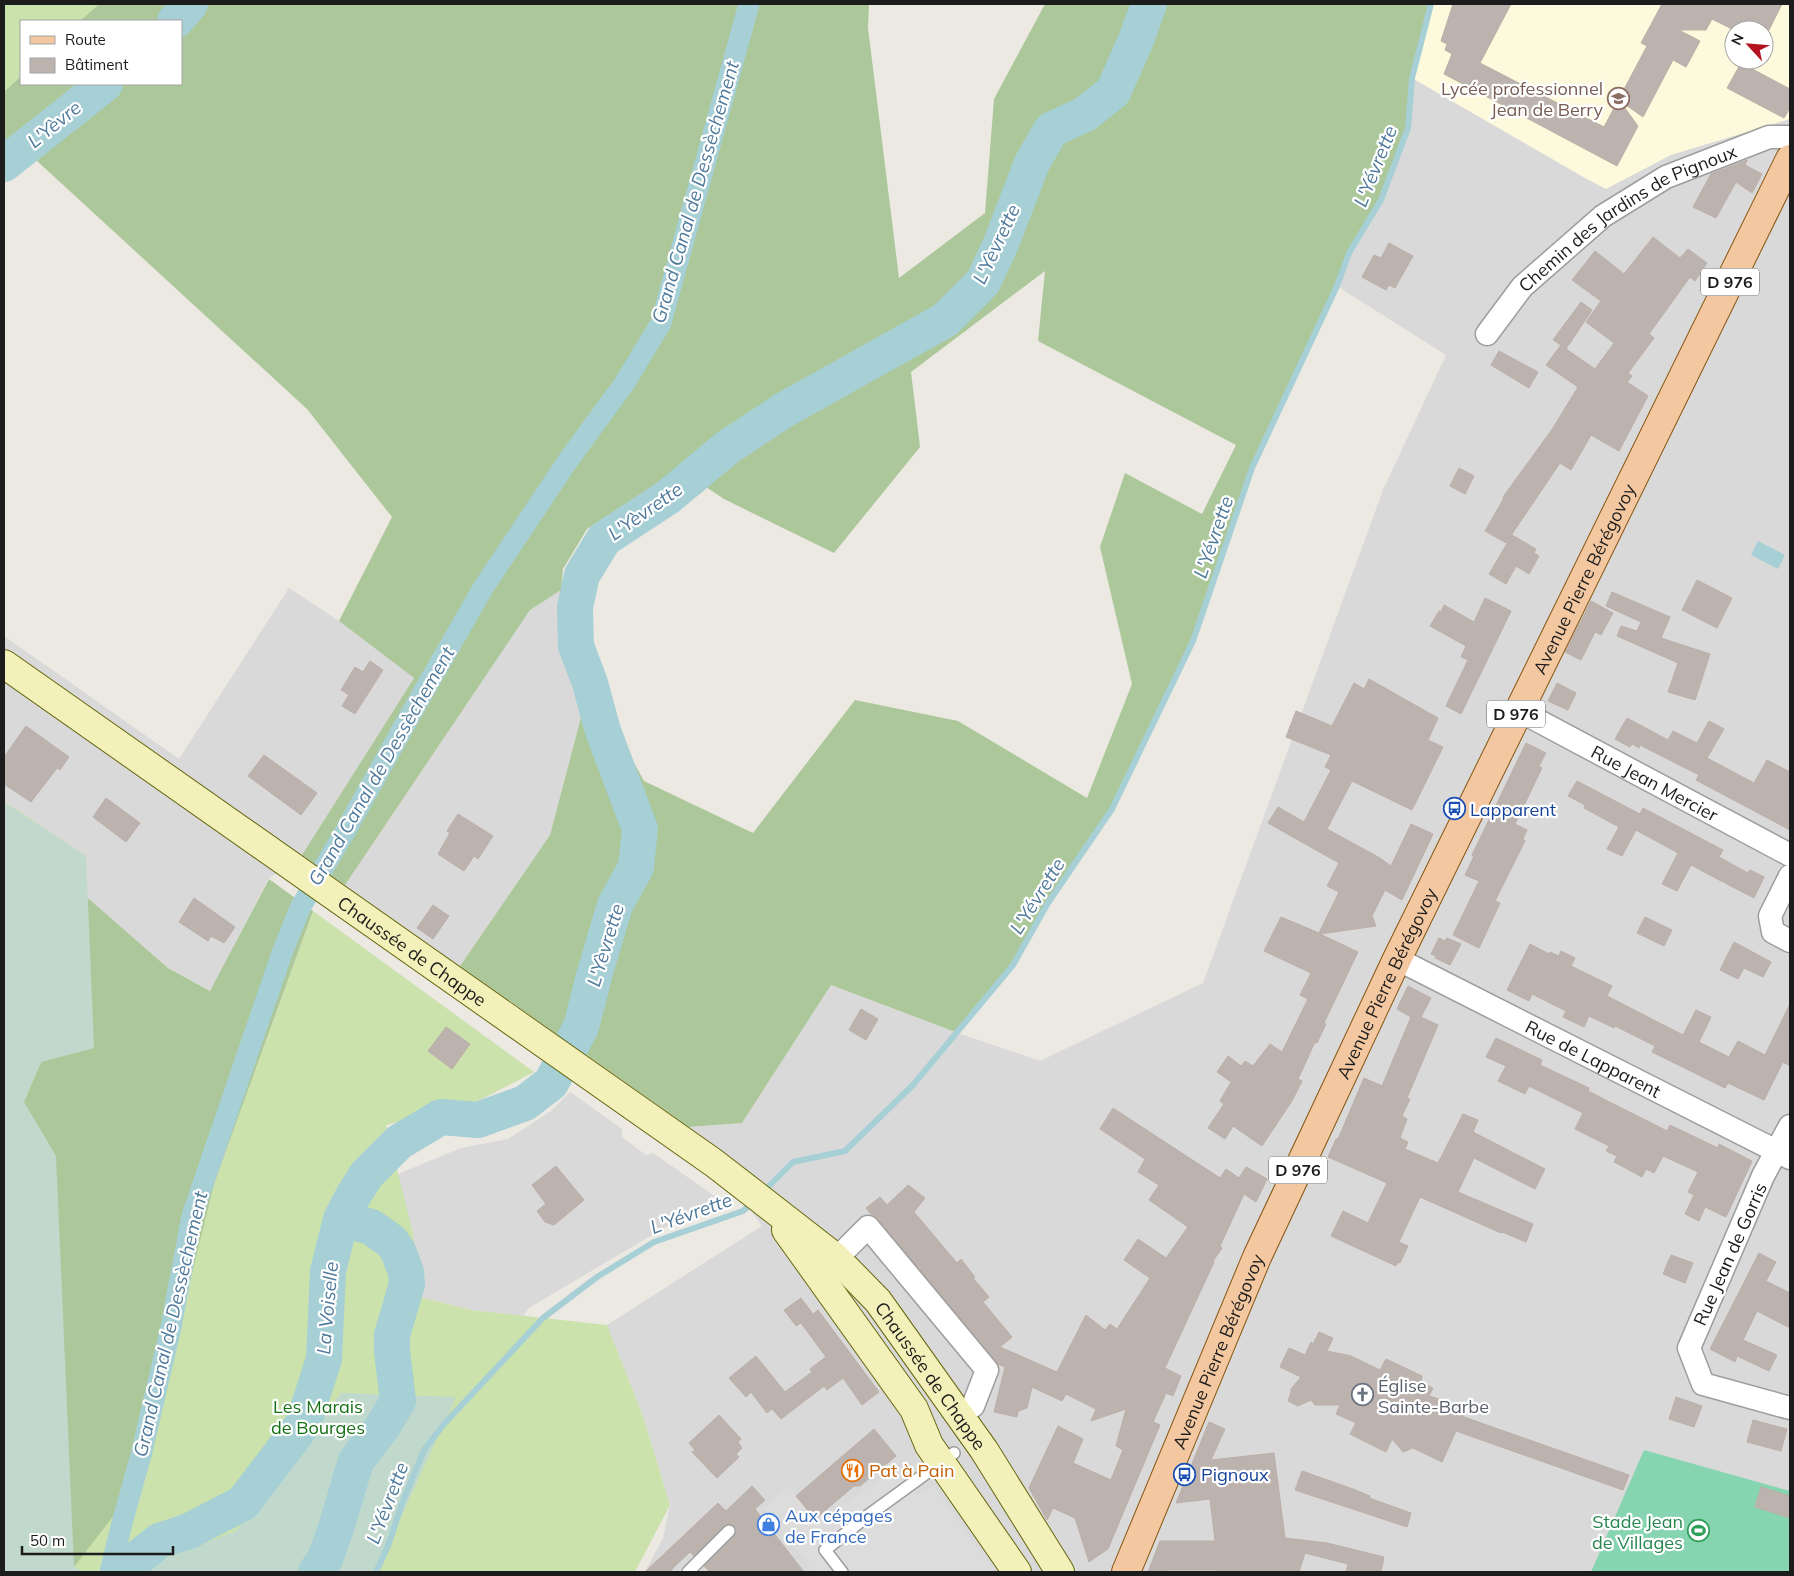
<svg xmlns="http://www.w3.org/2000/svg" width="1794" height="1576" font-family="Mulish,sans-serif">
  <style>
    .residential { fill: #dad9d9; fill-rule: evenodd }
    .education { fill: #fcf9dc; fill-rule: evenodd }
    .grass { fill: #cbe2ac }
    .forest { fill: #acc89a }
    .wetland { fill: #c0d9cc }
    .pitch { fill: #86d5b0 }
    .parking { fill: #dcdcdc }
    .water { fill: #a6cfd6 }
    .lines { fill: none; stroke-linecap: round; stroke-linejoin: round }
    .stream { stroke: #a6cfd6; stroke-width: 6 }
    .canal { stroke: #a6cfd6; stroke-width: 21 }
    .river { stroke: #a6cfd6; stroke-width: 36 }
    .building { fill: #bcb3af; stroke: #bcaea6 }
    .service-casing { stroke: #9d9d9d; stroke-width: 14 }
    .minor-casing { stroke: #9d9d9d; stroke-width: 25 }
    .secondary-casing { stroke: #65670e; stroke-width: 30 }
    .primary-casing { stroke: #86540d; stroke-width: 30 }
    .service { stroke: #fff; stroke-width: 11 }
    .minor { stroke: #fff; stroke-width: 22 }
    .secondary { stroke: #f3f1b9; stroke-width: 28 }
    .primary { stroke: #f3c8a1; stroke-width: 28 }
    .labels { text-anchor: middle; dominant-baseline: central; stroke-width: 4.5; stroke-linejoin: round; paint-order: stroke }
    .shield { fill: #fff; stroke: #606060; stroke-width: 1 }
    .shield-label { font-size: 16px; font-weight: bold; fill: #1c1c1c }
    .education-label { font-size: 18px; fill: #785e54; stroke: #fff; text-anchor: end }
    .street-label { font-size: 18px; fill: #1c1c1c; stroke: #fff }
    .transit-label { font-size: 18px; fill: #164399; stroke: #fff; text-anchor: start }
    .worship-label { font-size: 18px; fill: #5b616d; stroke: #fff; text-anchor: start }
    .park-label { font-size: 18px; fill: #156f15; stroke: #fff }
    .food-label { font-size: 18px; fill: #c56008; stroke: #fff; text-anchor: start }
    .shop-label { font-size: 18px; fill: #366cbe; stroke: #fff; text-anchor: start }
    .leisure-label { font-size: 18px; fill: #27864d; stroke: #fff; text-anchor: end }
    .water-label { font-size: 19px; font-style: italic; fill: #4f7a9b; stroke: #fff }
  </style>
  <rect width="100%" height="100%" fill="#ece8e2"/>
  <path class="residential" d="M1431,4H1790V1572H645L663,1538L670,1505L643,1416L607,1325L762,1226L689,1127L742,1123L831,985L958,1033L1040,1061L1203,983L1383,490L1446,355L1337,286L1349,253L1381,200L1408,128L1412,78ZM1734,30H1764V60H1734Z
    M582,575L575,607L576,646L590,683L550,835L460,966L345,885L530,610Z
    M289,588L339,621L414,678L302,855L268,879L211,991L168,968L81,892L85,856L4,801V636L179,759Z
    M570,1092L622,1129V1137L646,1155L653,1153L716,1197L529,1308L523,1316L471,1310L420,1297L413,1233L398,1174L461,1148L508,1139L551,1111Z"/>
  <path class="education" d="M1431,4H1790V119L1671,155L1606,189L1585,178L1412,78ZM1734,30H1764V60H1734Z"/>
  <path class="grass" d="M4,4H99L80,21H21V76L4,92Z
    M4,801L86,856L81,892L214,1184L313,911L534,1072L480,1100L386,1125L413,1233L420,1297L471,1310L607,1325L643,1416L670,1505L635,1572H4Z"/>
  <path class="forest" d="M99,4H869L868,28L899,278L985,213L994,99L1045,4H1431L1412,78L1408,128L1381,200L1349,253L1337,286L1252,468L1193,641L1112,809L1048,903L1013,965L958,1033L831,985L742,1123L689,1127L460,966L550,835L590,683L644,781L753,833L855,700L958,721L1087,798L1132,684L1100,547L1125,473L1202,514L1236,445L1038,341L1045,271L911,372L920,447L834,553L724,499L679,469L587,529L563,569L561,590L530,610L345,885L302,855L414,678L339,621L392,517L307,409L24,149L4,164V92L21,76V84H181V21H80Z
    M269,879L313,911L214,1184L141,1480L74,1567L24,1102L41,1062L81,892L168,968L210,991Z"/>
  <path class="wetland" d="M4,802L86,856L94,1048L41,1062L24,1102L56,1156L74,1567L85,1572H4Z
    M341,1393L456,1397L376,1572H132L236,1531Z"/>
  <path class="pitch" d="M1644,1450L1790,1491V1572H1591Z"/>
  <path class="parking" d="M898,1465L917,1495L933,1486L996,1572H815L764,1508L789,1486L819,1524Z"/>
  <path class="water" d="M1758,541L1785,555L1778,569L1751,555Z"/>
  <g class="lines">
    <path class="stream" d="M762,1193L793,1162L845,1151L913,1085L1013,965L1048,903L1112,809L1193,641L1252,468L1337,286L1349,253L1381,200L1408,128L1412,78L1431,4
      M376,1572L388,1546L403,1501L424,1450L444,1424L543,1318L597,1277L654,1242L743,1211L753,1202"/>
    <path class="canal" d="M110,1572L122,1523L141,1455L171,1327L192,1216L282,953L300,908L346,830L412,712L483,588L567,462L624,384L661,323L749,4"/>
    <path class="river" d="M175,21L190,4
      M4,164L105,84
      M120,1572L159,1541L189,1531L243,1503L303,1424L324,1359L328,1271L341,1219L353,1196L367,1174L399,1142L441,1117L478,1120L525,1103L551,1083L581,1027L594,976L615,905L636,867L640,829L603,731L590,683L576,646L575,607L582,575L604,539L668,497L728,447L784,410L945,320L983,282L1000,246L1032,163L1051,130L1085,114L1113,92L1136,40L1149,4
      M316,1572L325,1559L336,1528L356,1461L383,1426L398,1401L392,1351V1335L407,1284L406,1272L398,1251L392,1242L371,1227L341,1219"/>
  </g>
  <path class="building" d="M1453,4H1511L1480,63L1604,127L1647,46L1641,43L1662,4H1782L1769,30H1734L1712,19L1706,30H1679L1700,41L1686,67L1673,60L1643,117L1619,100L1638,126L1617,166L1444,74L1452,54L1445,50L1447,44L1441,41Z
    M1741,63L1790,89V108L1784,118L1727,88Z
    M1747,160L1745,165L1762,174L1752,193L1736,182L1716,218L1693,207L1711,174Z
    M1653,237L1680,258L1688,249L1707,263L1695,281L1690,277L1649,334L1654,338L1628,373L1632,376L1627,382L1648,396L1619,451L1591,435L1571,470L1560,463L1506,543L1485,531L1504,498L1503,497L1553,428L1578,387L1546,365L1561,345L1553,340L1581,302L1592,310L1566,349L1595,369L1614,343L1586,322L1601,301L1572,280L1595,251L1624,274Z
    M1389,243L1413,256L1395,288L1389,285L1386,290L1362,277L1374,255L1381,258Z
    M1499,351L1538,372L1529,388L1491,365Z
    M1459,468L1474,476L1465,494L1450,486Z
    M1512,535L1536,549L1534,553L1539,556L1529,574L1516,566L1506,584L1489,574Z
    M1697,580L1732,598L1717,628L1682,610Z
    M1612,592L1670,617L1661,638L1710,654L1695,700L1668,692L1678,663L1617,636L1621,626L1637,631L1641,622L1606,606Z
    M1485,598L1511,611L1461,714L1446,706L1468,660L1461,657L1466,646L1430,626L1439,611L1441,612L1444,605L1474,622Z
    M1591,601L1613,613L1601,635L1595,632L1581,660L1565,652Z
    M370,661L383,670L355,714L342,706L349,695L341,690L355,667L363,672Z
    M1369,679L1438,718L1428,740L1443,747L1412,810L1352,781L1327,829L1380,858L1391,866L1411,824L1433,834L1402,900L1385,890L1372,916L1376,926L1320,934L1358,952L1324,1023L1326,1024L1317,1043L1315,1042L1298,1079L1302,1081L1292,1101L1262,1146L1233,1126L1225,1139L1208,1128L1224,1104L1220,1101L1231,1082L1217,1072L1228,1056L1241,1066L1245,1061L1253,1066L1270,1044L1282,1052L1308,999L1300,995L1311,973L1264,951L1281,917L1319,933L1339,892L1327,886L1339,863L1268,823L1278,807L1304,822L1331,770L1325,767L1331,755L1286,737L1296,711L1332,726L1354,683L1364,689Z
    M1557,683L1576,693L1568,710L1548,701Z
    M1627,718L1668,740L1673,731L1697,743L1709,721L1724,729L1707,758L1754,783L1767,760L1790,772V830L1696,780L1699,775L1640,745L1639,748L1632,744L1630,747L1615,739Z
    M26,726L69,757L60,770L57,768L31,802L4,784V757Z
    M1526,743L1546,753L1539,766L1542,768L1515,824L1527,830L1523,839L1525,841L1495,901L1500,903L1479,948L1453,935L1479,881L1465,875L1474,856L1472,855Z
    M264,755L317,793L301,815L248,776Z
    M1577,781L1640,814L1643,808L1723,850L1719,857L1748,873L1750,870L1764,877L1754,898L1725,883L1724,881L1723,882L1691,865L1677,891L1662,884L1678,853L1636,830L1622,856L1607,849L1619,827L1584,808L1585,805L1568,796Z
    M106,798L140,823L126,842L93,817Z
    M458,814L493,836L478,859L474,856L464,871L438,854L450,833L447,831Z
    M194,898L235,927L224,943L211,936L208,941L179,922Z
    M433,905L449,916L433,939L417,928Z
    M1645,917L1672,930L1664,946L1637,933Z
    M1439,938L1445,941L1447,938L1461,944L1450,965L1435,958L1436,956L1431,954Z
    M1734,942L1771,962L1763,977L1744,968L1738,979L1720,970Z
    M1530,944L1549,954L1550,952L1559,956L1561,951L1575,958L1571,966L1612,986L1607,996L1683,1035L1696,1010L1711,1017L1699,1042L1729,1057L1738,1041L1765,1055L1790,1004V1066L1783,1062L1764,1100L1728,1083L1725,1088L1652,1052L1655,1046L1615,1026L1614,1028L1589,1016L1584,1027L1563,1017L1566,1011L1532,994L1529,1001L1507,990Z
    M1408,986L1431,998L1421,1017L1438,1025L1407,1098L1410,1099L1402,1116L1407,1119L1400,1138L1408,1142L1405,1149L1438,1163L1463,1114L1478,1120L1473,1132L1545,1169L1535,1189L1474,1158L1458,1192L1533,1224L1526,1242L1502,1232L1501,1233L1420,1197L1399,1242L1408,1246L1400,1263L1398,1262L1396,1266L1331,1236L1343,1211L1368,1223L1387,1183L1328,1157L1336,1139H1338L1364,1078L1382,1086L1411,1017L1397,1009Z
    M861,1009L878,1019L866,1040L849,1030Z
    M446,1027L470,1044L452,1069L428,1051Z
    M1496,1038L1542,1060L1540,1065L1589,1088L1588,1091L1667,1131L1670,1125L1718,1148L1719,1144L1752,1161L1726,1217L1705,1207L1699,1221L1685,1214L1694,1195L1688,1192L1698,1172L1663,1156L1654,1173L1646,1169L1642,1177L1614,1162L1617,1156L1606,1151L1609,1146L1575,1129L1583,1113L1529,1086L1525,1094L1498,1081L1506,1066L1486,1057Z
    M1113,1108L1220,1178L1226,1169L1239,1178L1246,1167L1267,1179L1256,1202L1244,1194L1220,1246L1222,1248L1213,1261L1214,1262L1165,1368L1181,1376L1173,1396L1166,1393L1153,1422L1160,1425L1108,1549L1089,1562L1075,1518L1053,1508L1047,1520L1029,1488L1058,1426L1083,1439L1073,1463L1111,1480L1123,1450L1116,1446L1126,1409L1091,1421L1096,1409L1066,1394L1062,1401L1032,1387L1027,1408L1018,1411L1017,1417L994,1412L1005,1367L998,1364L878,1219L871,1214L866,1208L880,1197L887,1205L908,1185L925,1198L914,1212L957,1263L961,1259L975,1277L973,1278L989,1297L983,1302L1012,1337L1000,1347L1057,1372L1086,1315L1105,1330L1110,1324L1117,1329L1150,1278L1124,1260L1138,1239L1166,1258L1188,1227L1149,1200L1159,1185L1138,1172L1145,1159L1100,1129Z
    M556,1166L584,1200L554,1225L545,1222L537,1211L546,1204L532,1185Z
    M1759,1253L1776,1262L1766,1281L1790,1293V1328L1757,1311L1743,1340L1777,1355L1769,1371L1737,1356L1735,1362L1710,1349Z
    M1671,1255L1693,1263L1685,1283L1663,1274Z
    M801,1298L813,1314L818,1310L879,1392L862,1405L843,1378L827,1390L824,1386L781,1419L772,1409L767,1413L751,1392L746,1397L729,1378L756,1356L785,1392L812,1372L810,1369L826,1357L801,1323L796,1326L784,1310Z
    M1319,1332L1333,1338L1327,1351L1351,1356L1380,1370L1386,1359L1422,1376L1421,1382L1433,1388L1429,1396L1439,1399L1438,1400L1462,1410L1464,1417L1629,1475L1623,1490L1456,1431L1442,1462L1413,1448L1403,1452L1392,1439L1386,1452L1350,1434L1356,1423L1336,1414L1340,1405H1315L1311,1400L1298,1406L1288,1401L1291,1392V1389L1301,1377L1280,1367L1289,1348L1305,1355L1311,1342L1313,1344Z
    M1676,1397L1702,1406L1694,1427L1669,1419Z
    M719,1415L741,1439L738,1442L742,1448L736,1454L739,1457L717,1478L692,1452L695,1450L689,1443Z
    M1753,1420L1787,1429L1781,1451L1747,1442Z
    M1209,1422L1225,1429L1211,1460L1274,1453L1285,1538L1327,1543L1384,1557L1381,1572L1371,1570L1370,1572H1346L1348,1564L1305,1553L1299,1572H1216V1570H1168L1167,1572H1148L1160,1541H1215L1210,1499L1176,1503Z
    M874,1429L896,1456L860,1486H854L815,1519L796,1496Z
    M1302,1471L1353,1489L1370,1496L1369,1498L1411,1513L1407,1527L1295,1490Z
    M752,1486L765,1500L755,1509L804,1572H710L704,1566L736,1533V1529L730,1524L724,1526L694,1556L690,1552L674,1567L670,1572H645L718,1503L726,1511Z
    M1761,1487L1790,1496V1518L1755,1507Z"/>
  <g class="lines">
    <defs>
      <path id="service" d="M688,1572L729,1531
        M842,1572L825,1550L866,1517L954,1453"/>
      <g id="minor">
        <path id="s1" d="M1487,334L1522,287L1603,216L1666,177L1769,137H1790"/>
        <path id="s2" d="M1518,710L1790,855"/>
        <path d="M1790,876L1770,916L1773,932L1790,941"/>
        <path id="s3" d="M1397,959L1790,1158"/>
        <path d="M1790,1126L1763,1176L1689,1348L1703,1384L1790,1408"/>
        <path d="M823,1266L845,1250L868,1227L987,1370L973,1406L959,1415"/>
      </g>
      <g id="secondary">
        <path id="s4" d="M4,664L714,1163L835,1257L878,1301L984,1450L1060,1572"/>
        <path d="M786,1230L914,1409L929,1445L1017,1572"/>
      </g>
      <g id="primary">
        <path id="s5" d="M1126,1572L1257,1257L1397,959L1790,159"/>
      </g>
    </defs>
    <use href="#service" class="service-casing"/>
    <use href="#minor" class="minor-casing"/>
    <use href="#secondary" class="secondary-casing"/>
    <use href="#primary" class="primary-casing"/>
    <use href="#service" class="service"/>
    <use href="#minor" class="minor"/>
    <use href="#secondary" class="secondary"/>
    <use href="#primary" class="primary"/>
  </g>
  <defs>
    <symbol id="school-ring" viewBox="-11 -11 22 22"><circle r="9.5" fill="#fff" stroke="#8d6e63" stroke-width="1.5"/><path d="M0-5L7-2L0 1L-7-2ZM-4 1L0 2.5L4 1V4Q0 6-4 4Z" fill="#8d6e63"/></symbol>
    <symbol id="bus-ring" viewBox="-11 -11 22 22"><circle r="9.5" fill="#fff" stroke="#1a4fb4" stroke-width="1.5"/><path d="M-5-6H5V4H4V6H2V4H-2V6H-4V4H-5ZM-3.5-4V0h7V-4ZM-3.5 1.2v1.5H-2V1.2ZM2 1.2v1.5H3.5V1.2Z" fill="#1a4fb4"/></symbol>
    <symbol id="church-ring" viewBox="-11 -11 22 22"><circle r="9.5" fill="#fff" stroke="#6b7280" stroke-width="1.5"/><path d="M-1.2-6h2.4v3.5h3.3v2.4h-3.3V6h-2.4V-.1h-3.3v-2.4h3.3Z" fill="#6b7280"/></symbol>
    <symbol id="restaurant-ring" viewBox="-11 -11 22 22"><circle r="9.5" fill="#fff" stroke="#e8710a" stroke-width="1.5"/><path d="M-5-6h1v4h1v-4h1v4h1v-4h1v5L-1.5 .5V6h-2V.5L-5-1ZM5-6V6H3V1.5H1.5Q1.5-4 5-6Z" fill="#e8710a"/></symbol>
    <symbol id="shop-ring" viewBox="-11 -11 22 22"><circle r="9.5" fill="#fff" stroke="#3f7fe0" stroke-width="1.5"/><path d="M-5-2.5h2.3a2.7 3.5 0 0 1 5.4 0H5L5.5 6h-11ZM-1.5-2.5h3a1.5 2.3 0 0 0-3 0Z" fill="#3f7fe0"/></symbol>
    <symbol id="stadium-ring" viewBox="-11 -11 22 22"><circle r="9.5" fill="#fff" stroke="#2e9e5b" stroke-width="1.5"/><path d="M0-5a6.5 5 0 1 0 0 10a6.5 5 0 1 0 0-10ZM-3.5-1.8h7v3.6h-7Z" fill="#2e9e5b"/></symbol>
  </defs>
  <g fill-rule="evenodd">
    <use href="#school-ring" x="1606" y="86" width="25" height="25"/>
    <use href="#bus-ring" x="1442" y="796" width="25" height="25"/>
    <use href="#church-ring" x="1350" y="1382" width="25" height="25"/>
    <use href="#restaurant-ring" x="840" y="1458" width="25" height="25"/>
    <use href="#bus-ring" x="1172" y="1462" width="25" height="25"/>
    <use href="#shop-ring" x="756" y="1512" width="25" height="25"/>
    <use href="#stadium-ring" x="1686" y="1518" width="25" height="25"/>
  </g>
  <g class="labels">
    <g class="shield">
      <rect x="1701" y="268.5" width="58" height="27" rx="4"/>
      <rect x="1487" y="700.5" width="58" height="27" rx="4"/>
      <rect x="1269" y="1156.5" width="58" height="27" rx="4"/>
    </g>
    <g class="shield-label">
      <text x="1730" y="282">D 976</text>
      <text x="1516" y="714">D 976</text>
      <text x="1298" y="1170">D 976</text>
    </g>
    <g class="education-label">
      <text x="1603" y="88">Lycée professionnel<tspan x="1603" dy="21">Jean de Berry</tspan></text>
    </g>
    <g class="street-label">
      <text stroke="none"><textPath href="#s1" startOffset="186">Chemin des Jardins de Pignoux</textPath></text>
      <text stroke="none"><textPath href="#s5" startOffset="1094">Avenue Pierre Bérégovoy</textPath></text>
      <text stroke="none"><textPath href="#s2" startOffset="155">Rue Jean Mercier</textPath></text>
      <text stroke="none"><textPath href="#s4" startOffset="499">Chaussée de Chappe</textPath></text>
      <text stroke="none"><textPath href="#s5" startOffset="644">Avenue Pierre Bérégovoy</textPath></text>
      <text stroke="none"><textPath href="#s3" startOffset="220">Rue de Lapparent</textPath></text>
      <text transform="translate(1730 1254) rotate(-66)">Rue Jean de Gorris</text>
      <text stroke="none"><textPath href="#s5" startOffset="239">Avenue Pierre Bérégovoy</textPath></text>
      <text stroke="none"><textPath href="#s4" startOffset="1174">Chaussée de Chappe</textPath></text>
    </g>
    <g class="transit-label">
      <text x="1470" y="809">Lapparent</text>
      <text x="1201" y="1474">Pignoux</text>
    </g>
    <g class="worship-label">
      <text x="1378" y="1385">Église<tspan x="1378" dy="21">Sainte-Barbe</tspan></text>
    </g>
    <g class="park-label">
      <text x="318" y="1406">Les Marais<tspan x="318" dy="21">de Bourges</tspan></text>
    </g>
    <g class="food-label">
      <text x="869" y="1470">Pat à Pain</text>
    </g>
    <g class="shop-label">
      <text x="785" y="1515">Aux cépages<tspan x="785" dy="21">de France</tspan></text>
    </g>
    <g class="leisure-label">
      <text x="1683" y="1521">Stade Jean<tspan x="1683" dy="21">de Villages</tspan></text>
    </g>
    <g class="water-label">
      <text transform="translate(54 124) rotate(-39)">L'Yèvre</text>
      <text transform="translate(1375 166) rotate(-68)">L'Yévrette</text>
      <text transform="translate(695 192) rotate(-74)">Grand Canal de Dessèchement</text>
      <text transform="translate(996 244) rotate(-65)">L'Yèvrette</text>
      <text transform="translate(645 511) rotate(-35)">L'Yèvrette</text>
      <text transform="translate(1213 537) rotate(-71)">L'Yévrette</text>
      <text transform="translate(381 766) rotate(-60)">Grand Canal de Dessèchement</text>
      <text transform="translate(1037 896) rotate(-58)">L'Yévrette</text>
      <text transform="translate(605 945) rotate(-73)">L'Yèvrette</text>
      <text transform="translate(691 1213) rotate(-20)">L'Yévrette</text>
      <text transform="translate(327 1308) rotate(-85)">La Voiselle</text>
      <text transform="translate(170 1324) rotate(-77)">Grand Canal de Dessèchement</text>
      <text transform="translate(387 1503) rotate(-69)">L'Yévrette</text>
    </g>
  </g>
  <rect width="1794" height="1576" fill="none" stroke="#1c1c1c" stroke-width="10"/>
  <rect x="20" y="20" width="162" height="65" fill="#ffffff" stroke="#a4a4a4"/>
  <rect x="30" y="36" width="25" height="8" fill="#f3c8a1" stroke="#a4a4a4"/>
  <text x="65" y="45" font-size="15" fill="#1c1c1c">Route</text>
  <rect x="30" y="58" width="25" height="15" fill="#bcb3af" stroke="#a4a4a4"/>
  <text x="65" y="70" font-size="15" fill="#1c1c1c">Bâtiment</text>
  <g transform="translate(1749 45) rotate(296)"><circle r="24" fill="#ffffff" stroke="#a4a4a4"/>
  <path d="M0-4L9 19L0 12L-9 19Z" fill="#b5121f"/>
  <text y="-8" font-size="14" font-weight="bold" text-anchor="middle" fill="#1c1c1c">N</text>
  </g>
  <path d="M22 1546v8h151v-8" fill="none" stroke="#1c1c1c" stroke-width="2.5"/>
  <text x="30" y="1546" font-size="15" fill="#1c1c1c" stroke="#ffffff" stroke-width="4" paint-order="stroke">50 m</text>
</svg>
